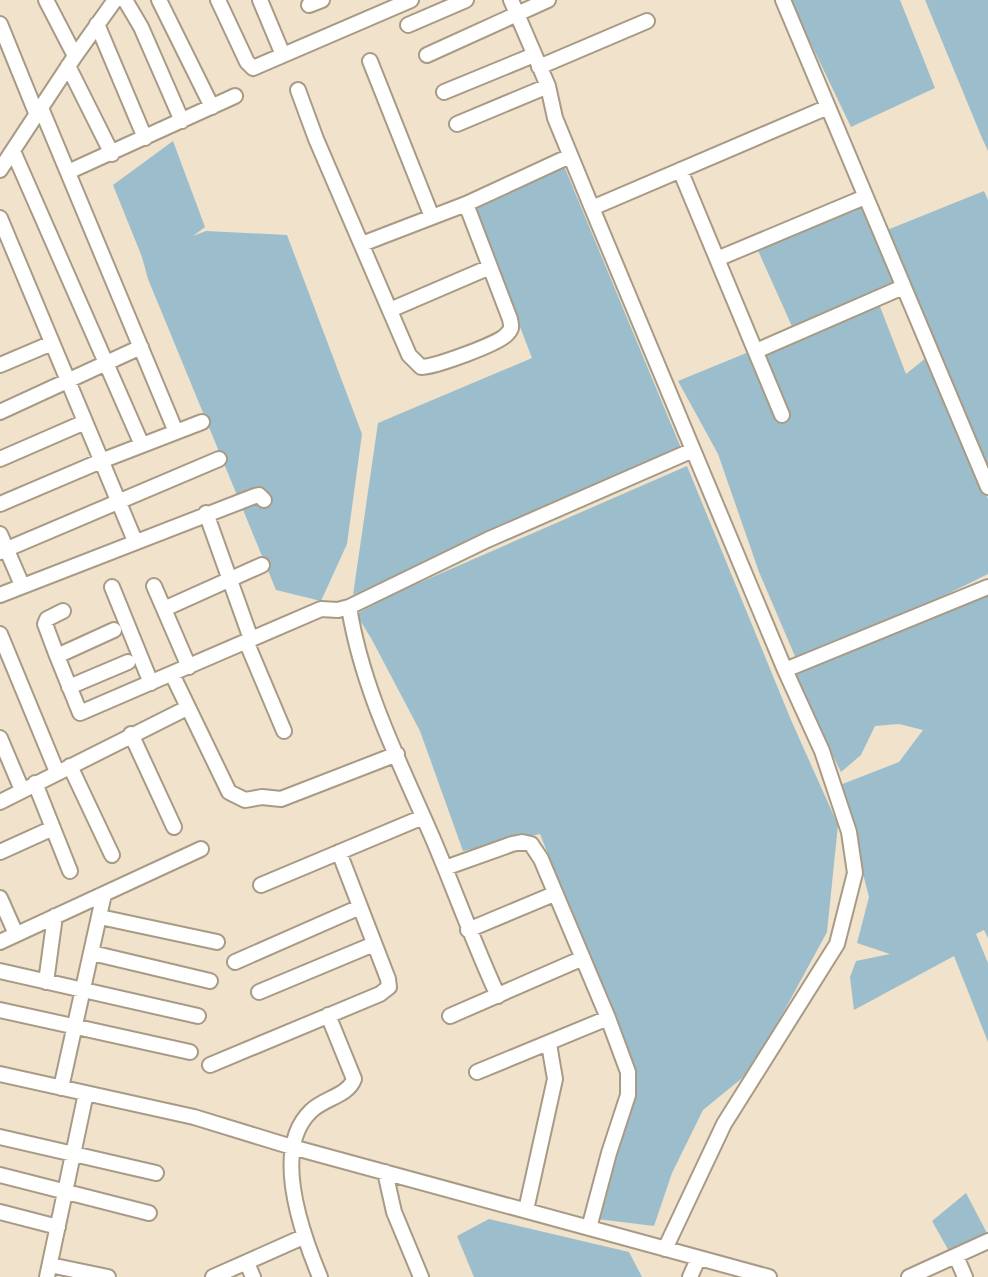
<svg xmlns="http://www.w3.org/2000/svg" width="988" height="1277" font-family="Overpass,sans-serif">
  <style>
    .water { fill: #9cbecc }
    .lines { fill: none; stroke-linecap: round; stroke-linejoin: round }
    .minor-casing { stroke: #a89b86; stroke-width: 18 }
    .minor { stroke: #fff; stroke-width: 14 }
  </style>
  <rect width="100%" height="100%" fill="#f0e2cb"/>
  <path class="water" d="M790,0H900L935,88L851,127Z
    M925,0H988V151L982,138Z
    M173,141L205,227L193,236L206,231L287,235L362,434L347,544L321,601L276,590L148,279L142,257L113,185Z
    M564,166L681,448L353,595L378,423L532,358L471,199Z
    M984,191L988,200V468L945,369L988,499V574L903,616L797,661L759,572L718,454L678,381L795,333L756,246L864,204L899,288L879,304L906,374L937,349L887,230Z
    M687,466L791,720L838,825L827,932L752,1070L703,1110L672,1173L654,1226L597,1219L628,1112L629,1058L540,834L463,851L420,731L371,638L356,614L398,592Z
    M988,589V938L984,930L976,934L988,963V1042L954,956L854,1010L850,977L856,961L890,954L857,943L869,897L840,785L899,762L923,730L899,724L875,726L861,755L841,772L800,690L792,671Z
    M966,1193L988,1235L950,1253L932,1221Z
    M489,1219L629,1252L642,1277H474L457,1236Z"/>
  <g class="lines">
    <defs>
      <path id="minor" d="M46,0L75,56
        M125,0L141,27L182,121
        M159,0L212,107
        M218,0L247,62L253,68L411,0
        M260,0L283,55
        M511,0L548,86L555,118L592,208
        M783,0L988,487
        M309,5L322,0
        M0,24L37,115
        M97,24L145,138
        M408,25L466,0
        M427,55L548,0
        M370,61L432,217
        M68,66L112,154
        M539,67L647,21
        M298,90L316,139L409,355L421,367C434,367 499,344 507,334C513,328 511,326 510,319L466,204
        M444,92L534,55
        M41,108L176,432
        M457,124L548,86
        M13,151L142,445
        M0,170L75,56L115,0
        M680,170L782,415
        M68,172L235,96
        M0,218L135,541
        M362,244L466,204L570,156
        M717,259L865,197
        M390,310L490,267
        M756,351L903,287
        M0,365L52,343
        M0,412L141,347
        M0,459L85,422
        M0,504L101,461L202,422
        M206,513L251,639
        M0,534L22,585
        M0,552L219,459
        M154,586L189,667
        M112,587L151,683
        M0,595L255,496L259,495L264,500
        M349,607C362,689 400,763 433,839C455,891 474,944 498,996
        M164,609L262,565
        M114,630L57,656L80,713L321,609L338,610L349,607L487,540L693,450
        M0,634L57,772
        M246,641L284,731
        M57,656L45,624L47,619L63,611
        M785,670L988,587
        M172,674L229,792L245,800L262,797L281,799L397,754
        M69,687L128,662
        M131,734L174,827
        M0,738L22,790
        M70,766L112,855
        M35,783L70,871
        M0,802L187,708
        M0,852L53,828
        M445,868L512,844L522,842L531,844L541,859L608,1018L628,1072V1095L609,1153L589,1228
        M261,885L423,817
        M0,898L16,934
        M100,917L217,942
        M468,930L554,894
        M0,942L201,849
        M92,953L210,981
        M235,962L360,907
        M0,971L198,1016
        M46,982L55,916
        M259,992L374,944
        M0,1010L190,1052
        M450,1016L583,958
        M210,1065L380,994L389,987L388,979L339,852
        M477,1072L608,1018
        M0,1074L194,1117L292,1147L769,1277
        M61,1088L104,894
        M0,1137L156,1173
        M385,1172L394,1212L421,1277
        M0,1175L149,1213
        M526,1210L555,1079L549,1044
        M0,1212L58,1227
        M665,1249L724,1124L837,944L855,873L849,832L822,751L785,670L592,208L828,107
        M956,1256L965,1277
        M247,1263L253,1277
        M50,1265L108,1277
        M47,1277L86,1093
        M213,1277L303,1237
        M320,1277C302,1234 271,1149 311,1111C324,1098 348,1096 354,1079L328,1015
        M690,1277L698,1259
        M909,1277L988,1241"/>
    </defs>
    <use href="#minor" class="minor-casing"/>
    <use href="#minor" class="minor"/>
  </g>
</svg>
